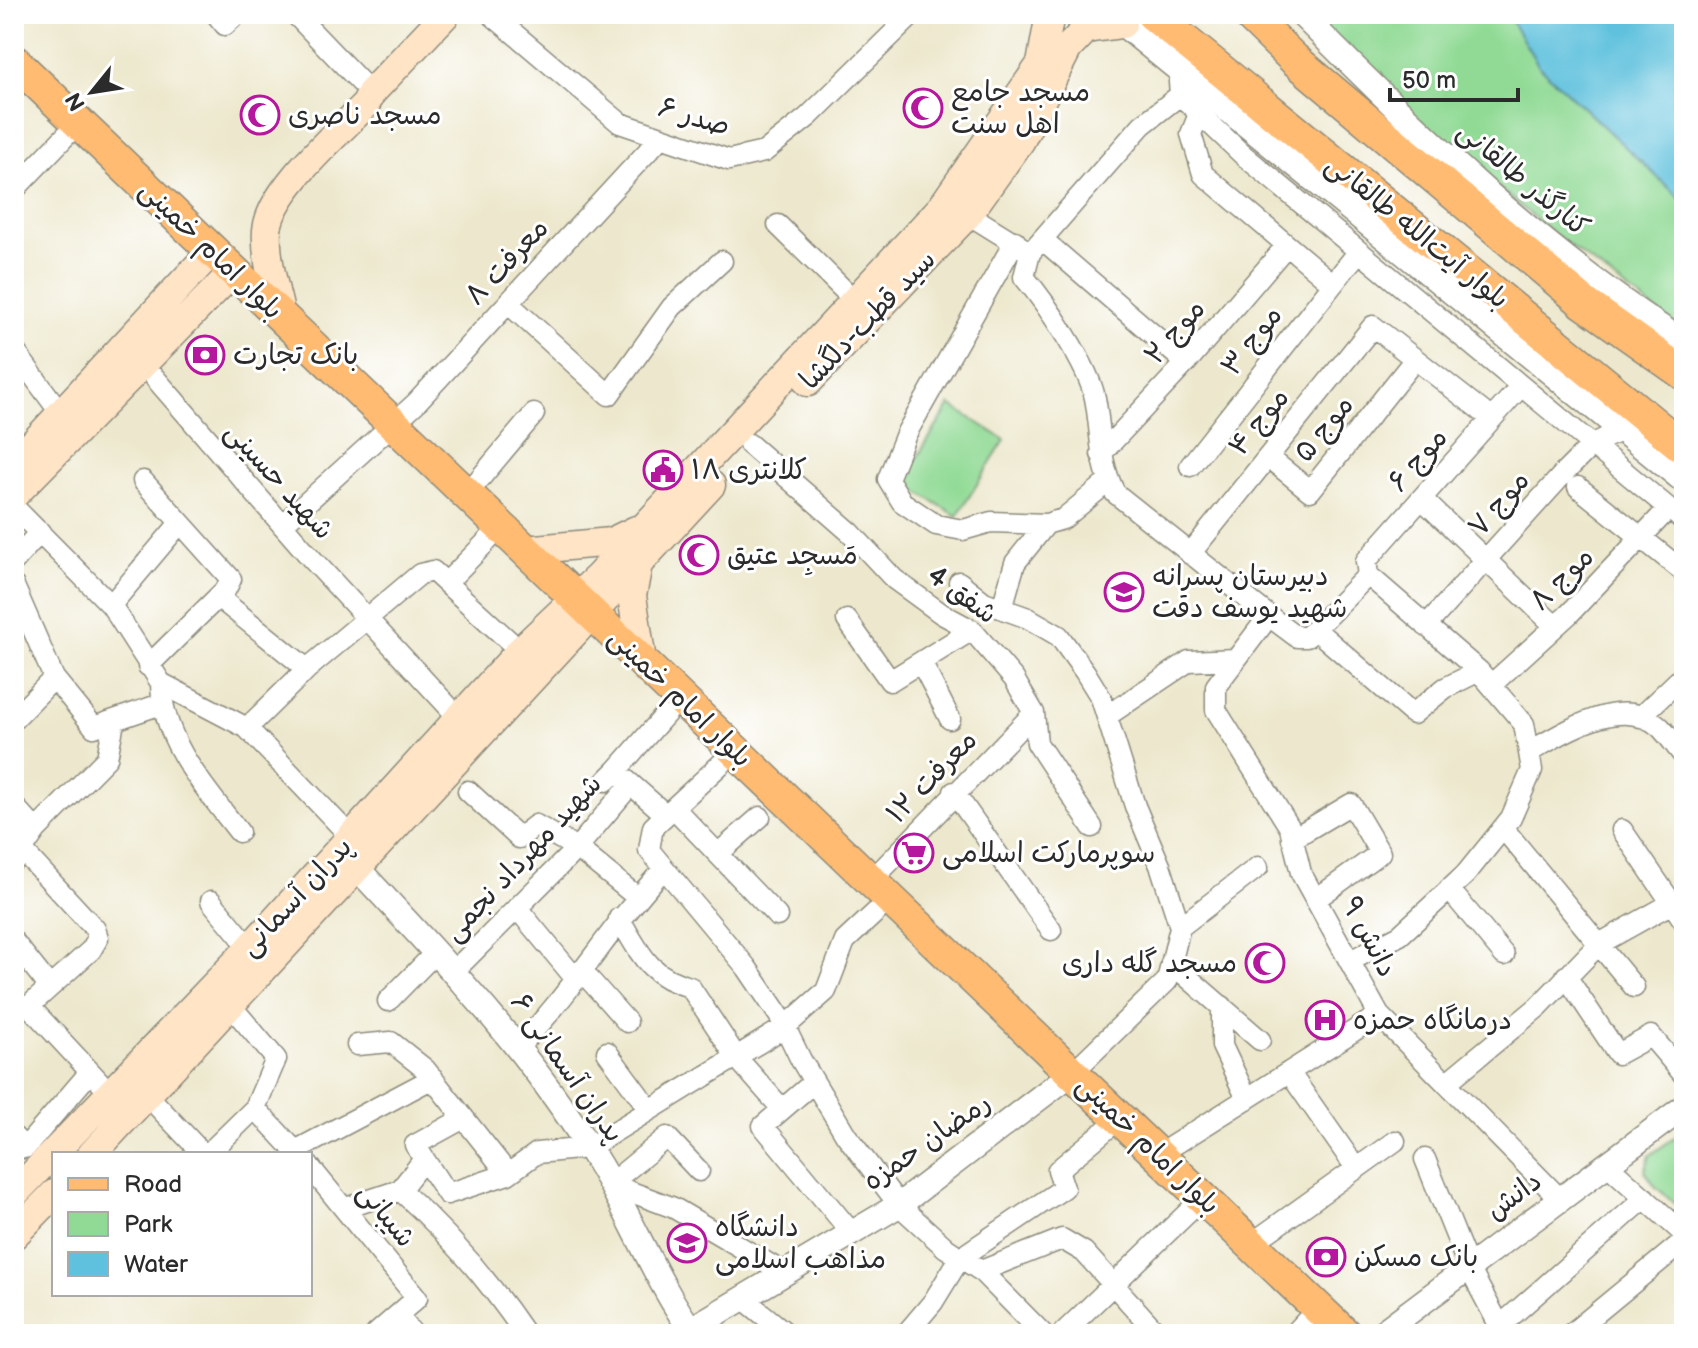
<svg xmlns="http://www.w3.org/2000/svg" width="1698" height="1348" font-family="'Balsamiq Sans','Playpen Sans Arabic',sans-serif">
  <style>
    .green { fill: #91da95; stroke: #5e8260; stroke-width: 2 }
    .water { fill: #5fc1dd; stroke: #457684; stroke-width: 2 }
    .lines { fill: none; stroke-linecap: round; stroke-linejoin: round }
    .minor-casing { stroke: #8c8a7c; stroke-width: 23 }
    .tertiary-casing { stroke: #8c8a7c; stroke-width: 27 }
    .secondary-casing { stroke: #8c8a7c; stroke-width: 31 }
    .primary-casing { stroke: #8c8a7c; stroke-width: 35 }
    .minor { stroke: #fff; stroke-width: 20 }
    .tertiary { stroke: #fff; stroke-width: 24 }
    .secondary { stroke: #ffe4c6; stroke-width: 28 }
    .primary { stroke: #ffbb71; stroke-width: 32 }
    .labels { text-anchor: middle; dominant-baseline: central; stroke-width: 6; stroke-linejoin: round; paint-order: stroke }
    .poi-label { font-size: 28px; fill: #2b2b2b; stroke: #fff; text-anchor: start }
    .street-label { font-size: 28px; fill: #2b2b2b; stroke: #fff }
  </style>
  <rect width="100%" height="100%" fill="#fff"/>
  <filter id="ink" filterUnits="userSpaceOnUse"><feTurbulence type="fractalNoise" baseFrequency=".0125" numOctaves="2"/><feDisplacementMap in="SourceGraphic" scale="16" xChannelSelector="R" yChannelSelector="G"/><feConvolveMatrix kernelMatrix="1 2 1 2 8 2 1 2 1" color-interpolation-filters="sRGB"/></filter>
  <filter id="wash" filterUnits="userSpaceOnUse"><feTurbulence type="fractalNoise" baseFrequency=".006" numOctaves="4" result="noise"/><feDisplacementMap in="SourceGraphic" scale="32" xChannelSelector="R" yChannelSelector="G"/><feGaussianBlur stdDeviation="1.8" result="paint"/><feColorMatrix in="noise" values="0 0 0 0 0 0 0 0 0 0 0 0 0 0 0 0 0 1.4 0 .05"/><feComposite in="paint" operator="in"/></filter>
  <g filter="url(#wash)">
    <rect width="100%" height="100%" fill="#ede8cd"/>
    <path class="green" d="M1308,14H1507L1539,66L1684,202V331C1552,236 1422,131 1308,14Z
      M950,405L1005,440L957,516L902,482Z
      M1684,1131V1211L1655,1186L1645,1171L1650,1155Z"/>
    <path class="water" d="M1507,14H1684V202L1539,66Z"/>
  </g>
  <g filter="url(#ink)">
    <g class="lines">
      <defs>
        <path id="minor" d="M216,14L225,25L237,14
          M295,14L371,93
          M491,14L620,123L729,160L764,152L808,117L913,14
          M1179,82L1180,95L1242,154L1684,521
          M1180,95L1142,125L1030,253L1024,277C1046,303 1088,365 1095,398C1102,434 1098,460 1115,493L1269,616L1216,686V710L1290,828L1301,873L1379,1015L1560,1199
          M1199,114L1191,134L1203,174L1333,284
          M14,190L78,123
          M968,214L1026,250
          M778,225L856,302
          M1042,239L1186,363
          M1015,241L906,434L888,479L902,502L936,525L963,530L991,522L1046,524L1063,519L1109,481
          M508,303L609,395L672,307L722,261
          M14,350L62,415
          M155,378L311,558L459,718
          M749,444L851,533L894,579L942,614L972,630L1014,679L1034,713L1037,743L1092,827
          M1101,454L1186,363L1287,245
          M1268,457L1310,491L1415,359
          M1190,466L1359,251
          M143,481L231,579L226,589L148,666
          M1578,487L1684,572
          M467,494L534,414
          M1422,499L1555,626
          M14,507L111,605L161,683L247,728L352,838
          M282,525L416,403L661,137
          M1190,554L1373,326L1492,419
          M14,561L40,532
          M1368,575L1366,561L1521,386
          M959,582L984,602L1028,618L1059,636L1085,672L1101,698L1135,806L1161,868L1180,927L1167,981L1072,1073
          M446,583L520,651
          M14,586L54,678L14,719
          M218,597L307,669
          M111,605L180,523
          M1002,608L1015,563L1046,524
          M1269,616L1297,637H1307L1368,575L1479,671L1524,724L1532,770L1511,818L1465,875L1400,935L1350,961
          M847,620L890,681L972,630
          M1426,626L1564,473L1593,444L1622,430
          M1317,631L1413,714L1445,688L1479,671
          M921,662L950,719
          M54,678L94,727L161,704
          M161,683C162,741 205,788 239,832
          M1491,685L1569,614L1669,508
          M1107,716L1189,661L1236,659
          M1640,717L1684,675
          M247,728L307,669L420,574L433,571L446,583L501,527
          M735,751L653,827L649,850L747,968L780,1017L801,1060L846,1135L899,1205L946,1248L981,1271L1043,1334
          M1529,752C1565,732 1622,693 1660,727C1669,736 1676,747 1684,756
          M616,771L680,698
          M606,781L616,771L666,815
          M468,791L519,838L536,825L577,848L637,897
          M954,792L1051,930
          M14,806L36,830
          M674,808L777,916
          M1503,828L1634,987
          M1622,830L1684,921
          M1292,839L1351,804L1380,853L1316,899
          M22,850L95,929L98,938L91,950L29,1006L111,1094
          M720,852L760,817
          M16,859L36,830L107,758L114,722
          M871,881L1034,713
          M1449,889L1504,955
          M211,901L250,948
          M517,908L575,978
          M619,918C641,954 648,976 690,987L737,1058L782,1109
          M1180,927L1258,867
          M14,942L49,986
          M1171,963L1260,1040
          M581,970L627,1022
          M454,971L577,848L631,784
          M1566,976L1618,1054L1651,1036L1684,1075
          M388,1001L436,952
          M1222,1006V1046L1247,1099
          M357,1045L391,1042L425,1069L508,1174
          M517,1048C572,994 610,926 663,870
          M607,1052L649,1109
          M1289,1072L1356,1168
          M814,1082L763,1126L851,1232
          M1446,1083L1538,1007L1599,944L1674,902
          M148,1096L203,1154
          M255,1108L298,1154
          M464,1118L415,1145L447,1194L508,1174L537,1153L588,1148L785,1027L826,991L845,941L890,899
          M14,1137L25,1148L90,1072
          M295,1151L433,1078
          M208,1154L255,1108L276,1059L232,1007
          M1158,1155L1379,1015
          M1425,1159L1469,1268L1504,1334
          M1609,1166L1684,1234
          M310,1167L417,1298L376,1334
          M699,1171L667,1137L610,1184L674,1208L786,1274
          M400,1190L424,1159
          M346,1208L400,1190C448,1233 489,1281 525,1334
          M1251,1244L1395,1141
          M981,1271L1062,1239L1084,1252L1158,1334
          M745,1300L787,1334
          M398,1316L413,1334
          M1500,1326L1645,1198
          M906,1334L933,1302L960,1258L1064,1188L1058,1170L1120,1118
          M1062,1334L1203,1198
          M1294,1334L1318,1308
          M1571,1334L1684,1241"/>
        <path id="tertiary" d="M1110,14L1684,481
          M1301,14C1416,130 1545,255 1684,342
          M358,869C446,963 532,1053 599,1164C632,1218 657,1284 694,1334
          M691,1329L899,1205L1072,1073
          M1380,1334L1684,1107"/>
        <path id="secondary" d="M281,316C275,289 265,258 267,230C271,189 338,134 366,104L371,93L446,14
          M808,382L968,214L1021,140L1068,48L1086,29L1122,24
          M14,464L212,251
          M14,495L234,271
          M525,550L611,542L636,530
          M638,564L632,596L642,661
          M92,1154L711,485
          M14,1194L250,948L520,651L598,577L941,208L1041,64L1050,14
          M14,1235L54,1194"/>
        <path id="primary" d="M1152,14L1684,448
          M1248,14L1294,59L1584,303L1684,374
          M14,61L1345,1334"/>
      </defs>
      <use href="#minor" class="minor-casing"/>
      <use href="#tertiary" class="tertiary-casing"/>
      <use href="#secondary" class="secondary-casing"/>
      <use href="#primary" class="primary-casing"/>
      <use href="#minor" class="minor"/>
      <use href="#tertiary" class="tertiary"/>
      <use href="#secondary" class="secondary"/>
      <use href="#primary" class="primary"/>
    </g>
  </g>
  <defs>
    <symbol id="mosque-ring" viewBox="-11 -11 22 22"><circle r="9.5" fill="#fff" stroke="#b5179e" stroke-width="1.5"/><path d="M3.5-4.9A6 6 0 1 0 3.5 4.9A5 5 0 1 1 3.5-4.9Z" fill="#b5179e"/></symbol>
    <symbol id="bank-ring" viewBox="-11 -11 22 22"><circle r="9.5" fill="#fff" stroke="#b5179e" stroke-width="1.5"/><path d="M-6-4H6V4H-6ZM0-2.3a2.3 2.3 0 1 0 0 4.6a2.3 2.3 0 1 0 0-4.6Z" fill="#b5179e"/></symbol>
    <symbol id="civic-ring" viewBox="-11 -11 22 22"><circle r="9.5" fill="#fff" stroke="#b5179e" stroke-width="1.5"/><path d="M-.6-6.5H3V-4.5H.6V-3L4-1V1h2V6H-6V1h2V-1L-.6-3ZM-1.2 2.5V6h2.4V2.5Z" fill="#b5179e"/></symbol>
    <symbol id="school-ring" viewBox="-11 -11 22 22"><circle r="9.5" fill="#fff" stroke="#b5179e" stroke-width="1.5"/><path d="M0-5L7-2L0 1L-7-2ZM-4 1L0 2.5L4 1V4Q0 6-4 4Z" fill="#b5179e"/></symbol>
    <symbol id="supermarket-ring" viewBox="-11 -11 22 22"><circle r="9.5" fill="#fff" stroke="#b5179e" stroke-width="1.5"/><path d="M-6-5.5h2.5l.6 2H6L4.5 2H-2.5L-4.4-4H-6ZM-1.5 3.2a1.3 1.3 0 1 0 .1 0ZM3 3.2a1.3 1.3 0 1 0 .1 0Z" fill="#b5179e"/></symbol>
    <symbol id="hospital-ring" viewBox="-11 -11 22 22"><circle r="9.5" fill="#fff" stroke="#b5179e" stroke-width="1.5"/><path d="M-5-5h3v3.5h4V-5h3V5h-3V1.5h-4V5h-3Z" fill="#b5179e"/></symbol>
    <symbol id="university-ring" viewBox="-11 -11 22 22"><circle r="9.5" fill="#fff" stroke="#b5179e" stroke-width="1.5"/><path d="M0-5L7-2L0 1L-7-2ZM-4 1L0 2.5L4 1V4Q0 6-4 4Z" fill="#b5179e"/></symbol>
  </defs>
  <g fill-rule="evenodd">
    <use href="#mosque-ring" x="901" y="86" width="44" height="44"/>
    <use href="#mosque-ring" x="238" y="93" width="44" height="44"/>
    <use href="#bank-ring" x="183" y="333" width="44" height="44"/>
    <use href="#civic-ring" x="641" y="448" width="44" height="44"/>
    <use href="#mosque-ring" x="677" y="533" width="44" height="44"/>
    <use href="#school-ring" x="1102" y="570" width="44" height="44"/>
    <use href="#supermarket-ring" x="892" y="831" width="44" height="44"/>
    <use href="#mosque-ring" x="1243" y="941" width="44" height="44"/>
    <use href="#hospital-ring" x="1303" y="998" width="44" height="44"/>
    <use href="#university-ring" x="665" y="1221" width="44" height="44"/>
    <use href="#bank-ring" x="1304" y="1235" width="44" height="44"/>
  </g>
  <g class="labels">
    <g class="poi-label">
      <text x="951" y="92">مسجد جامع<tspan x="951" dy="32">اهل سنت</tspan></text>
      <text x="288" y="115">مسجد ناصری</text>
      <text x="233" y="355">بانک تجارت</text>
      <text x="691" y="470">کلانتری ۱۸</text>
      <text x="727" y="555">مَسجِد عتیق</text>
      <text x="1152" y="576">دبیرستان پسرانه<tspan x="1152" dy="32">شهید یوسف دقت</tspan></text>
      <text x="942" y="853">سوپرمارکت اسلامی</text>
      <text x="1237" y="963" text-anchor="end">مسجد گله داری</text>
      <text x="1353" y="1020">درمانگاه حمزه</text>
      <text x="715" y="1227">دانشگاه<tspan x="715" dy="32">مذاهب اسلامی</tspan></text>
      <text x="1354" y="1257">بانک مسکن</text>
    </g>
    <g class="street-label">
      <text transform="translate(694 117) rotate(17)">صدر ۶</text>
      <text transform="translate(1523 179) rotate(40)">کنارگذر طالقانی</text>
      <text transform="translate(1417 232) rotate(39)">بلوار آیت‌الله طالقانی</text>
      <text transform="translate(211 250) rotate(44)">بلوار امام خمینی</text>
      <text transform="translate(507 262) rotate(-47)">معرفت ۸</text>
      <text transform="translate(868 320) rotate(-46)">سید قطب-دلگشا</text>
      <text transform="translate(1175 332) rotate(-49)">موج ۲</text>
      <text transform="translate(1252 341) rotate(-52)">موج ۳</text>
      <text transform="translate(1259 422) rotate(-51)">موج ۴</text>
      <text transform="translate(1324 429) rotate(-51)">موج ۵</text>
      <text transform="translate(1418 460) rotate(-49)">موج ۶</text>
      <text transform="translate(279 481) rotate(48)">شهید حسینی</text>
      <text transform="translate(1499 504) rotate(-49)">موج ۷</text>
      <text transform="translate(1562 579) rotate(-45)">موج ۸</text>
      <text transform="translate(962 595) rotate(36)">شفق 4</text>
      <text transform="translate(680 698) rotate(44)">بلوار امام خمینی</text>
      <text transform="translate(932 777) rotate(-46)">معرفت ۱۲</text>
      <text transform="translate(523 858) rotate(-47)">شهید مهرداد نجمی</text>
      <text transform="translate(296 897) rotate(-47)">پدران آسمانی</text>
      <text transform="translate(1369 937) rotate(62)">دانش ۹</text>
      <text transform="translate(567 1068) rotate(55)">پدران آسمانی ۶</text>
      <text transform="translate(927 1142) rotate(-35)">رمضان حمزه</text>
      <text transform="translate(1148 1145) rotate(44)">بلوار امام خمینی</text>
      <text transform="translate(1514 1196) rotate(-37)">دانش</text>
      <text transform="translate(386 1215) rotate(51)">شیبانی</text>
    </g>
  </g>
  <rect width="1698" height="1348" fill="none" stroke="#fff" stroke-width="48"/>
  <rect x="52" y="1152" width="260" height="144" fill="#ffffff" stroke="#aaaaaa" stroke-width="2"/>
  <rect x="68" y="1178" width="40" height="12" fill="#ffbb71" stroke="#aaaaaa" stroke-width="2"/>
  <text x="124" y="1192" font-size="24" fill="#2b2b2b">Road</text>
  <rect x="68" y="1212" width="40" height="24" fill="#91da95" stroke="#aaaaaa" stroke-width="2"/>
  <text x="124" y="1232" font-size="24" fill="#2b2b2b">Park</text>
  <rect x="68" y="1252" width="40" height="24" fill="#5fc1dd" stroke="#aaaaaa" stroke-width="2"/>
  <text x="124" y="1272" font-size="24" fill="#2b2b2b">Water</text>
  <g transform="translate(92 92) rotate(240)" stroke="#ffffff" stroke-width="6" paint-order="stroke">
  <path d="M0-6L14 30L0 20L-14 30Z" fill="#2b2b2b"/>
  <text y="-12" font-size="22" font-weight="bold" text-anchor="middle" fill="#2b2b2b">N</text>
  </g>
  <path d="M1390 88v12h128v-12" fill="none" stroke="#2b2b2b" stroke-width="4"/>
  <text x="1402" y="88" font-size="24" fill="#2b2b2b" stroke="#ffffff" stroke-width="6" paint-order="stroke">50 m</text>
</svg>
